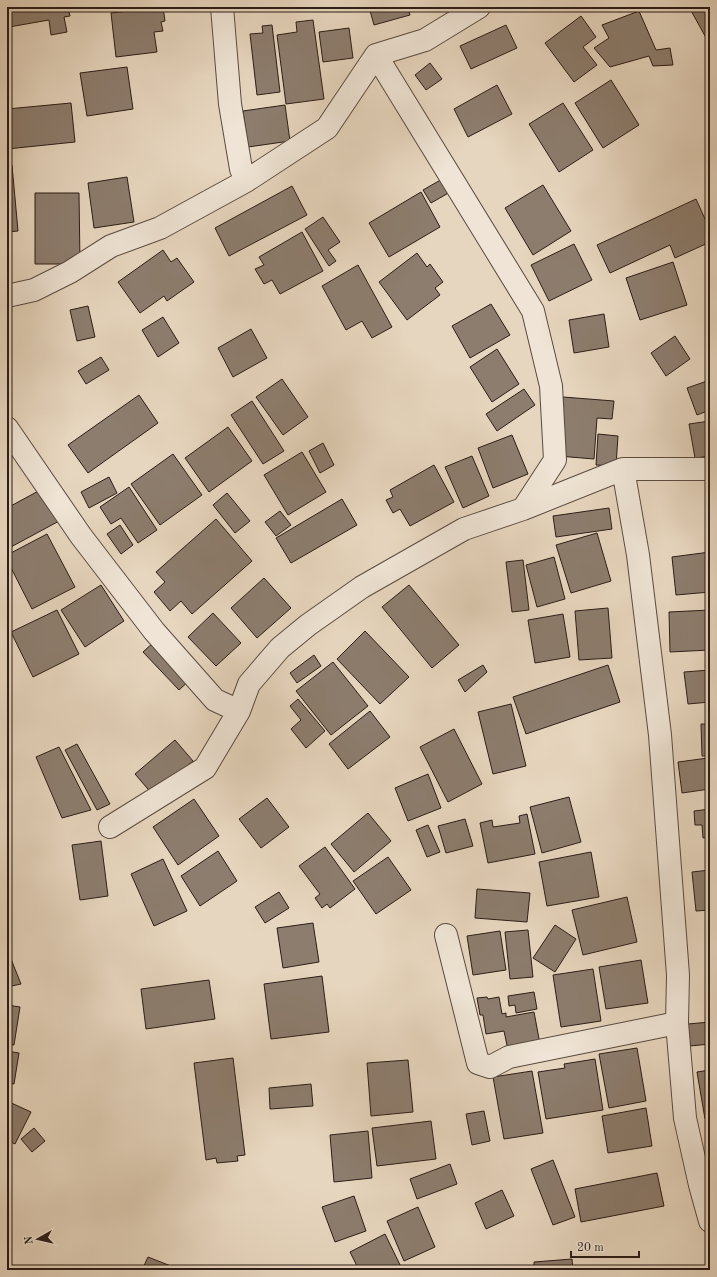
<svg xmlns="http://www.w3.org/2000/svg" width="717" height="1277" font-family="'Old Standard TT',serif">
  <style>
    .building { fill: #8d7d6e; stroke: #2b1d17 }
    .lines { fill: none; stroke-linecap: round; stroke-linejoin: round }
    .street-casing { stroke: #5a4b41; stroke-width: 24 }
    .street { stroke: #efe4d5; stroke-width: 22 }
  </style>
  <rect width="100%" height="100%" fill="#e7d6bf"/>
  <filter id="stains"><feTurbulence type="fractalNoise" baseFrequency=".005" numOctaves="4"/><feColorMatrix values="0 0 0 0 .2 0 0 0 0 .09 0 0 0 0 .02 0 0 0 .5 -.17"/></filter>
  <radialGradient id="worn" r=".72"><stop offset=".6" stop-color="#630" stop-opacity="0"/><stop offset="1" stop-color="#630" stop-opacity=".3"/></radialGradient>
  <path class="building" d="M7,7H68L70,16L64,17L67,32L51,35L49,20L9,27Z
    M163,7L165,21L161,22L163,31L154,32L157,52L116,57L111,13Z
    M369,7H408L410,15L374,25Z
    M617,7H628L619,12Z
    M689,7H710V45Z
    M639,11L656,50L670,48L673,65L653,66L649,56L610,67L594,48L609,38L602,25Z
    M581,16L596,37L583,47L597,65L574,82L545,43Z
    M313,20L324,99L286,104L277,35L297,32L296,22Z
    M272,25L280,92L257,95L250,34L263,33L262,26Z
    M506,25L517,48L471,69L460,46Z
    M349,28L353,58L323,62L319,32Z
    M430,63L442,79L426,90L415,75Z
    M127,67L133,109L87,116L80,73Z
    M611,80L639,125L603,148L575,103Z
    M497,85L512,114L468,137L454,109Z
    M71,103L75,142L7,149V109Z
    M563,103L593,150L559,172L529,124Z
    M285,105L290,141L248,147L243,111Z
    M7,165H12L18,231L7,232Z
    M127,177L134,222L94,228L88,183Z
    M444,178L452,191L431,203L423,190Z
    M543,185L571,231L533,255L505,208Z
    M292,186L307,215L229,256L215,228Z
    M421,192L440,227L389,257L369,223Z
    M35,193H79L80,264H35Z
    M696,199L710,230V242L675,258L670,245L610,273L597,245Z
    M323,217L340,242L328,250L336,261L329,266L305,229Z
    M302,232L323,271L280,294L272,280L264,284L255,269L264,265L259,257Z
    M574,244L592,280L549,301L531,265Z
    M163,250L171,262L177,258L194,282L167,301L164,296L140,313L118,282Z
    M417,253L427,267L430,264L443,282L435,288L440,295L407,320L379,282Z
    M673,262L687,305L640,320L626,278Z
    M358,265L392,327L372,338L362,321L346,330L322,286Z
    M491,304L510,335L470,358L452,326Z
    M88,306L95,337L77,341L70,310Z
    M604,314L609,347L574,353L569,320Z
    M163,317L179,343L158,357L142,330Z
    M251,329L267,358L233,377L218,348Z
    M675,336L690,359L666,376L651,353Z
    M497,349L519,384L492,402L470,367Z
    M101,357L109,370L86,384L78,371Z
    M282,379L308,417L283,435L256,397Z
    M710,380V410L697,415L687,388Z
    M524,389L535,405L497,431L486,414Z
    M139,395L158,423L88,473L68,445Z
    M563,397L614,401L612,419L597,418L594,459L558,456Z
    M252,401L284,451L263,464L231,415Z
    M710,421V456L695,458L689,424Z
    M228,427L252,461L209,492L185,458Z
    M598,434L618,436L616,466L596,465Z
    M512,435L528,474L493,488L478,448Z
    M323,443L334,465L320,473L309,451Z
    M302,452L326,492L288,515L264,475Z
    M173,454L202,495L160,525L131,484Z
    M472,456L489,496L463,508L445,467Z
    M434,465L454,502L410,526L400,509L393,513L386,500L393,497L390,490Z
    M109,477L117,493L89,508L81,492Z
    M129,487L157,530L138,543L121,518L111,524L100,507Z
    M44,488L61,520L9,548L7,545V508Z
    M227,493L250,521L235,533L213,505Z
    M342,499L357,525L291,563L276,538Z
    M609,508L612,529L556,537L553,516Z
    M280,511L291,525L276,536L265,522Z
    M216,519L252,561L192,614L181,601L170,611L154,592L165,582L156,572Z
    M120,525L133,545L121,554L107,534Z
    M597,533L611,581L571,593L556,545Z
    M47,534L75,587L32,609L7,560V555Z
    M710,552V592L676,595L672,557Z
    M554,557L565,599L537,607L526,565Z
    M523,560L529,610L512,612L506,562Z
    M264,578L291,608L257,638L231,608Z
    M101,585L124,621L85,647L61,610Z
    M409,585L459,645L432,668L382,607Z
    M608,608L612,658L579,660L575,611Z
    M57,610L79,654L33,677L11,632Z
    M710,610V650L670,652L669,612Z
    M213,613L241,643L216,666L188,637Z
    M563,614L570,657L535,663L528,620Z
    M365,631L409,677L380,704L337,659Z
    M156,640L192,678L179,690L143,652Z
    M314,655L321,666L297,683L290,673Z
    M333,662L368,706L331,735L296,691Z
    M483,665L487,672L465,692L458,680Z
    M608,665L620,702L526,734L513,697Z
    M710,670V702L688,704L684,672Z
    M298,699L325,731L306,748L291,729L301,720L290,706Z
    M511,704L526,766L493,774L478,712Z
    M370,711L390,737L348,769L329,744Z
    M701,724H710V756H702Z
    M454,729L482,784L448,802L420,747Z
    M175,740L193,761L153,795L135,774Z
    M77,744L110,804L97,810L65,750Z
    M59,747L91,810L62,818L36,757Z
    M708,758L710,789L682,793L678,762Z
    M428,774L441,808L408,821L395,788Z
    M569,797L581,842L542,853L530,807Z
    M267,798L289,827L261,848L239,819Z
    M194,799L219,836L178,865L153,827Z
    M710,809V837L703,838L702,825H695L694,811Z
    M368,813L391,841L354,872L331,844Z
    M527,814L535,854L488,863L480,823L492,820L493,827L520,823L519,816Z
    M465,819L473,846L446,853L438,826Z
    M428,825L440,852L427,857L416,830Z
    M101,841L108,896L80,900L72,845Z
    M325,847L355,889L330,908L327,904L322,908L315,898L320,894L299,866Z
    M218,851L237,881L200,906L181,876Z
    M591,852L599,897L547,906L539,862Z
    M388,857L411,890L376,914L353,881Z
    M163,859L187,911L154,926L131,874Z
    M710,870V910L696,911L692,872Z
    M477,889L530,893L527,922L475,918Z
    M279,892L289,908L265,923L255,907Z
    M627,897L637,942L583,955L572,910Z
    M313,923L319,962L283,968L277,928Z
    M555,925L576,939L555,972L533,958Z
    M528,930L533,977L510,979L505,932Z
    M500,931L506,970L473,975L467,936Z
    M11,959L21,984L7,987V961Z
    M641,960L648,1003L606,1009L599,967Z
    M593,969L601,1021L561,1027L553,975Z
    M322,976L329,1032L271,1039L264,984Z
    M209,980L215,1019L146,1029L141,989Z
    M534,992L537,1009L516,1013L515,1005L509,1006L508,996Z
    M487,997L488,999L499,997L502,1014L506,1013V1017L534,1012L540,1044L508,1050L504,1031L486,1034L483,1015H480L477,998Z
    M7,1005L20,1007L14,1045L7,1044Z
    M710,1022V1044L690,1046L688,1024Z
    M637,1048L646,1101L609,1108L599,1054Z
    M7,1051L19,1053L14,1084L7,1083Z
    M233,1058L245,1155L237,1156L238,1161L217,1163L216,1158L206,1160L194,1063Z
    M595,1059L603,1110L546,1119L538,1072L565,1068L564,1064Z
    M408,1060L413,1112L371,1116L367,1063Z
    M710,1070V1118L705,1119L697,1072Z
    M532,1071L543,1133L504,1139L493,1077Z
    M311,1084L313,1106L270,1109L269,1088Z
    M7,1101L31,1112L15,1144L7,1140Z
    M646,1108L652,1146L608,1153L602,1116Z
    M484,1111L490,1141L472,1145L466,1114Z
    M431,1121L436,1159L377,1166L372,1128Z
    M34,1128L45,1141L32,1152L21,1139Z
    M368,1131L372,1178L334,1182L330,1135Z
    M553,1160L575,1217L553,1225L531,1169Z
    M450,1164L457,1184L417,1199L410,1179Z
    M657,1173L664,1206L581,1222L575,1189Z
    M502,1190L514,1216L486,1229L475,1203Z
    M354,1196L366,1231L335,1242L322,1207Z
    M418,1207L435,1247L404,1261L387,1221Z
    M385,1234L402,1269L359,1270L350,1252Z
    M148,1257L181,1270H142Z
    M572,1259L573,1270H534V1262Z"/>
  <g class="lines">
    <defs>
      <path id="street" d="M222,7L230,104L241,169L246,181
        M376,55L533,311L551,386L555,460L523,509
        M7,296L34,290L70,272L111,246L160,228L246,181L327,128L376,55L425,40L479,7
        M7,428L81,536L154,631L215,700L239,711
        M623,469L638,555L660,735L678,975L677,1023L685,1118L700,1185L710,1221
        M110,827L205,768L239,711L249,684L280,648L308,625L362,587L464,529L523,509L623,469H710
        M446,935L478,1063L490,1067L509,1057L677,1023"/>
    </defs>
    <use href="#street" class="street-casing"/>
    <use href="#street" class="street"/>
  </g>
  <rect width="717" height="1277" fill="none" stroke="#e7d6bf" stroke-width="24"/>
  <rect x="8" y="8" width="701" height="1261" fill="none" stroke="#2b1d17" stroke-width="2"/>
  <rect x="12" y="12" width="693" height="1253" fill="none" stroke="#2b1d17"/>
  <g transform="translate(38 1239) rotate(262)" stroke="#efe4d5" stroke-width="3" paint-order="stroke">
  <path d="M0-3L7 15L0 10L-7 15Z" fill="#2b1d17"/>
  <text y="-6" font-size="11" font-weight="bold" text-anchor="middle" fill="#2b1d17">N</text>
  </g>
  <path d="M571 1251v6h68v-6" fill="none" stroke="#2b1d17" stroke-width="2"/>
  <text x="577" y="1251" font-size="12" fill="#2b1d17" stroke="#efe4d5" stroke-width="3" paint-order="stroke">20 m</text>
  <rect width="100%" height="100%" filter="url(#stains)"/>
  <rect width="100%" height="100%" fill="url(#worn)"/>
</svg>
